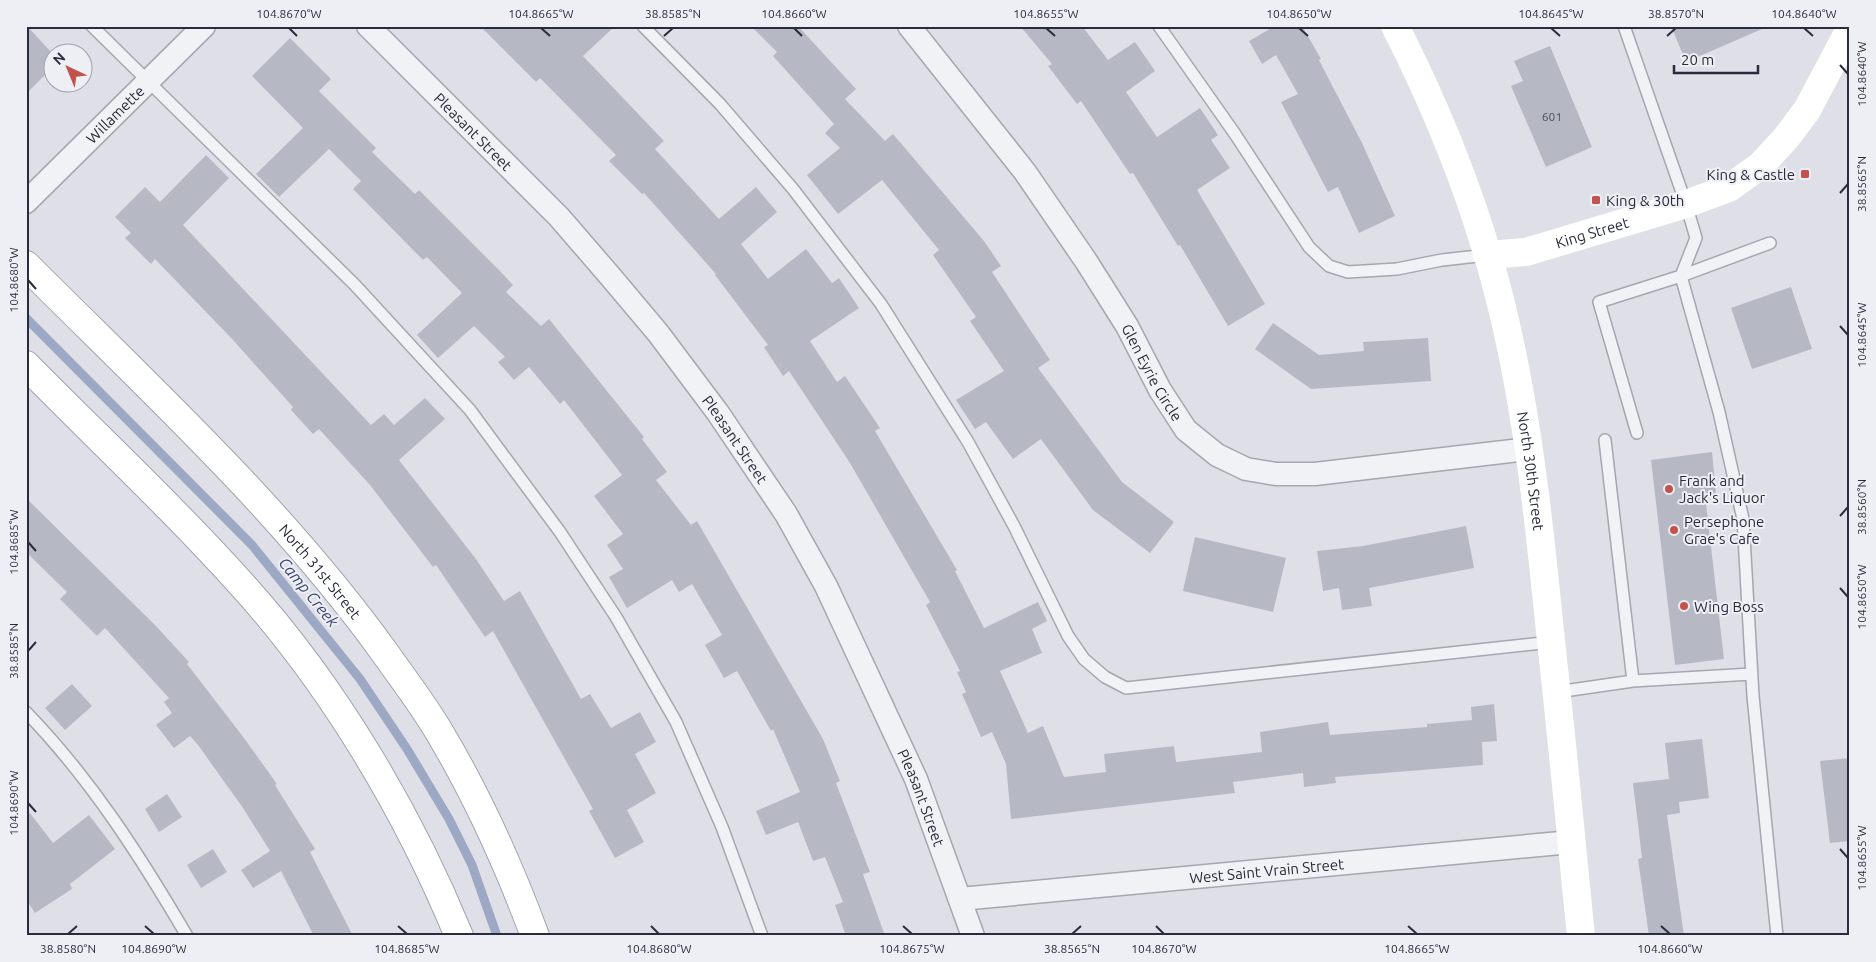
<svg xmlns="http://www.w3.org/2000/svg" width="1876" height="962" font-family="Ubuntu,sans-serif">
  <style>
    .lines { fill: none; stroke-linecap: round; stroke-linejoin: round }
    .stream { stroke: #9ca8c4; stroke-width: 9 }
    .building { fill: #b6b9c3 }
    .lane-casing { stroke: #a5a6b0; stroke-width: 14 }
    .street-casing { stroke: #a5a6b0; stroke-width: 25 }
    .primary-casing { stroke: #9fa3b1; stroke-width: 30 }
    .lane { stroke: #f1f2f5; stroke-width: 11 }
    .street { stroke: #f1f2f5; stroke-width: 22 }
    .secondary { stroke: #fff; stroke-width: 28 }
    .primary { stroke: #fff; stroke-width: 28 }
    .ticks { fill: none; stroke: #292c3c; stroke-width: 2 }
    .poi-dot { fill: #c2524d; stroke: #eeeff4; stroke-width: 2 }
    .labels { text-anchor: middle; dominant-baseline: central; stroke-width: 4; stroke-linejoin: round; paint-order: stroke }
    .number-label { font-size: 12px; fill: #4c4f5e }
    .street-label { font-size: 15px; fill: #292c3c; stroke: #eeeff4 }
    .poi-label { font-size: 15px; fill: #292c3c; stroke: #eeeff4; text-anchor: start }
    .water-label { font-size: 16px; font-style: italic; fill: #37446d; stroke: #eeeff4 }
    .neatline { fill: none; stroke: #292c3c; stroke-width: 2 }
    .ticks-label { font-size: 12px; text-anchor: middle; fill: #292c3c }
  </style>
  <rect width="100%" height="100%" fill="#dfe0e7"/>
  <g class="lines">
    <path class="stream" d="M26,318L252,545L360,679L407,749L449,819L472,865L497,936"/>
  </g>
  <path class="building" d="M27,26L52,53V68L26,94Z
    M480,26H615L583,56L664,141L655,149L719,219L756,187L777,212L741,244L768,279L806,249L832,283L839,278L859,308L810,341L837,382L845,376L880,428L875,431L957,570L955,571L984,628L1038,602L1047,621L1032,629L1042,653L1000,671L1028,733L1043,726L1064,777L1106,772L1104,754L1174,746L1176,762L1262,752L1260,732L1328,722L1330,735L1427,727V724L1472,720L1471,707L1494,704L1497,741L1482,742L1483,765L1335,777L1336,783L1304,787L1303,773L1233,782L1235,793L1011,819L1006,764L992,732L981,737L962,694L966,692L957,672L960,671L926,605L930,602L850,463L789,371L783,376L764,347L768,345L715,275L716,274L644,193L642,194L609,161L616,155L540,78L536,82Z
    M751,26H798L856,89L845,99L885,141L893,134L984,241L1001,266L992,272L1050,360L1038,368L1122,482L1174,522L1150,553L1093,510L1041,439L1013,459L986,422L975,429L956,400L1004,371L970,321L976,317L933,255L939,250L882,180L838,214L807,175L840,148L825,133L834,124L773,56L777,52Z
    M1020,26H1082L1108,60L1135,42L1155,71L1126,92L1157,137L1200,108L1218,135L1211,140L1230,168L1197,190L1265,304L1228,326L1180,245L1178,246L1133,173L1130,174L1081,101L1077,104L1048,66L1052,64Z
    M1275,26H1302L1321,59L1319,60L1362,143L1395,216L1359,233L1338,187L1328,192L1281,102L1298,94L1276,55L1262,64L1249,41Z
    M1671,26H1769L1686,62Z
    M290,38L331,79L319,91L376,148L372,152L415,194L419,190L497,268L513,285L506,292L541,326L549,319L644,437L642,439L667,472L656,480L691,525L697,521L823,739L840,781L836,783L870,872L863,874L885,936H846L835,905L843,902L825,857L813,861L798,822L766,835L756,811L800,792L773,729L771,731L737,671L724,678L705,645L722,635L692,584L679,592L672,580L627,608L609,577L623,569L607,545L623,534L594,496L622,475L564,400L560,404L529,367L514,380L498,362L505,357L474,326L438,358L417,335L462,293L427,257L423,260L353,189L361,181L329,149L279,197L256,174L303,128L252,76Z
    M1550,46L1592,147L1546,167L1511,86L1523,81L1514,61Z
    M206,155L229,178L183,225L371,425L384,414L394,425L425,398L445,419L399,460L476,559L504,601L520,591L581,699L590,694L611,728L640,712L656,742L635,754L656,793L627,810L644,842L615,858L589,811L593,809L493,631L485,637L436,565L433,567L370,485L319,429L313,434L291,410L293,407L233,340L155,259L151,264L125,238L131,233L115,217L145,187L160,202Z
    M1791,287L1812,349L1752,369L1731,308Z
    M1273,323L1319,355L1364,351L1363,342L1428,338L1431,381L1311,389L1255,349Z
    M1712,452L1716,494L1705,495L1724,659L1675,665L1651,460Z
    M26,498L155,625L189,662L187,664L244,738L277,784L275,785L315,849L310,852L353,936H314L281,871L253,888L241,870L270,851L243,808L198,745L190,736L174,748L156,725L172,713L164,702L169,698L105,628L97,636L60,599L67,592L26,552Z
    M1466,526L1474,568L1369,588L1372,606L1342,610L1339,588L1323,591L1317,551L1363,546Z
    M1195,537L1286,558L1273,612L1183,591Z
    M72,684L92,706L65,730L45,708Z
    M1702,739L1709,798L1679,802L1680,813L1667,815L1684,936H1649L1638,859L1642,858L1633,783L1669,779L1665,743Z
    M1850,758V841L1830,843L1820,761Z
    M167,794L182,817L159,832L145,809Z
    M26,808L53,843L89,815L115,849L70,884L72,889L35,913L26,899Z
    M213,849L227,872L201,888L187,865Z"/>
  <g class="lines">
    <defs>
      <path id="lane" d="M92,26L355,285L470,410L560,532L616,617L676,722L722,827L762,936
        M643,26L720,104L793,189L881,304L968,442L1014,526L1068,636L1084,659L1105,677L1126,688L1551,642
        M1159,26L1235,134L1309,247L1329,266L1348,272L1397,269L1442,260L1487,255
        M1624,26L1686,204L1696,238L1681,276L1719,412L1743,519L1753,696L1777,936
        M1637,433L1599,302L1681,276L1770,243
        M1633,681L1751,674
        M1557,692L1633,681L1605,440
        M26,712C91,779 140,856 187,936"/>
      <g id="street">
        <path id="s1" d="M368,26L559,217L610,276L658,333L718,413L786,514L826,586L916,779L973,936"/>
        <path id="s2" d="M909,26L1025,172L1086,261L1127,326L1160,390L1186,430L1217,455L1246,469L1276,474H1315L1528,449"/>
        <path id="s3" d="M26,202L204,26"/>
        <path id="s4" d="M960,899L1571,842"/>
      </g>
      <g id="primary">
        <path id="s7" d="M26,265C151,390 282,510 385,653C404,680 425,707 441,735C479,799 509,866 535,936"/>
        <path d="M26,365C99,439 175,510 244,587C334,687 408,812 459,936"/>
      </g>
    </defs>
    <use href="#lane" class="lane-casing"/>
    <use href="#street" class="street-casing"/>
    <use href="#primary" class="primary-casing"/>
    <use href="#lane" class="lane"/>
    <use href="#street" class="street"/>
    <g class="secondary">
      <path id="s5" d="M1395,26C1446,126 1487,233 1510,343C1531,441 1541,542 1551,641C1562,739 1571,838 1581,936"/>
      <path id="s6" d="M1487,255L1526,252L1686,204L1729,188L1761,165L1786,138L1807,110L1850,29"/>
    </g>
    <use href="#primary" class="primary"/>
  </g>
  <path class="ticks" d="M289,28L297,36M541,28L550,36M794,28L802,36M1046,28L1055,36M1299,28L1308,36M1551,28L1560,36M1804,28L1813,36M664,36L673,28M1667,36L1676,28M1840,65L1848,74M1840,193L1848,184M28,280L36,289M1840,326L1848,335M1840,516L1848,507M28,542L36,551M1840,588L1848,597M28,651L36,642M28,803L36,812M1840,849L1848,858M145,926L154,934M398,926L407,934M651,926L659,934M903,926L912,934M1156,926L1164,934M1408,926L1417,934M1661,926L1670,934M68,934L77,926M1072,934L1081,926"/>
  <g class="poi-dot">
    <rect x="1800" y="169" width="10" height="10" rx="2.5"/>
    <rect x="1591" y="195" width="10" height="10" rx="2.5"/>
    <circle cx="1669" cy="489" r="5"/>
    <circle cx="1674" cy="530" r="5"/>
    <circle cx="1684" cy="606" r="5"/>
  </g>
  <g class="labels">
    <g class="number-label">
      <text x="1552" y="116">601</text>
    </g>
    <g class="street-label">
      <text stroke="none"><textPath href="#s3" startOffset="125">Willamette</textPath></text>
      <text stroke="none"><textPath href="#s1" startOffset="149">Pleasant Street</textPath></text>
      <text stroke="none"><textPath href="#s6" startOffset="108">King Street</textPath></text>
      <text stroke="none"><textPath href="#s2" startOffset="424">Glen Eyrie Circle</textPath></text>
      <text stroke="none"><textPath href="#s1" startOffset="554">Pleasant Street</textPath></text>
      <text stroke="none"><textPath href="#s5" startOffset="468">North 30th Street</textPath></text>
      <text stroke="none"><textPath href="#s7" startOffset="425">North 31st Street</textPath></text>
      <text stroke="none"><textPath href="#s1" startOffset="959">Pleasant Street</textPath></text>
      <text stroke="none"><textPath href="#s4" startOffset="308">West Saint Vrain Street</textPath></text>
    </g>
    <g class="poi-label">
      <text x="1795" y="174" text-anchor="end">King &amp; Castle</text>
      <text x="1606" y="200">King &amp; 30th</text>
      <text x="1679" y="480">Frank and<tspan x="1679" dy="17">Jack's Liquor</tspan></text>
      <text x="1684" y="521">Persephone<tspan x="1684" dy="17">Grae's Cafe</tspan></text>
      <text x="1694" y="606">Wing Boss</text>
    </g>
    <g class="water-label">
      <text transform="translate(309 592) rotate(51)">Camp Creek</text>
    </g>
  </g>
  <rect width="1876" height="962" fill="none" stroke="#eeeff4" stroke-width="55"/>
  <g transform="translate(68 68) rotate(316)"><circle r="24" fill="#eeeff4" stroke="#9fa1aa"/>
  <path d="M0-4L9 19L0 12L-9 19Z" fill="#c2524d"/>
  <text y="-8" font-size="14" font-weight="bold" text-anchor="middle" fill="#292c3c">N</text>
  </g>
  <path d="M1674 65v8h84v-8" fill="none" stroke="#292c3c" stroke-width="2.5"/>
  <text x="1681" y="65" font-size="15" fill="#292c3c" stroke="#eeeff4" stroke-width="4" paint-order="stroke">20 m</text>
  <rect x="28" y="28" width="1820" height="906" class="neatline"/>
  <g class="ticks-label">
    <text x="289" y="18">104.8670°W</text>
    <text x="541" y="18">104.8665°W</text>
    <text x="673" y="18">38.8585°N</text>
    <text x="794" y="18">104.8660°W</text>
    <text x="1046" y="18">104.8655°W</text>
    <text x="1299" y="18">104.8650°W</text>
    <text x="1551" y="18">104.8645°W</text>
    <text x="1676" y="18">38.8570°N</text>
    <text x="1804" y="18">104.8640°W</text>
    <text transform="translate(1862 74) rotate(-90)" y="4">104.8640°W</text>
    <text transform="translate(1862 184) rotate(-90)" y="4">38.8565°N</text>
    <text transform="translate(14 280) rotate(-90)" y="4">104.8680°W</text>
    <text transform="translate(1862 335) rotate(-90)" y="4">104.8645°W</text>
    <text transform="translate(1862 507) rotate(-90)" y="4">38.8560°N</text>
    <text transform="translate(14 542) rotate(-90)" y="4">104.8685°W</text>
    <text transform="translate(1862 597) rotate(-90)" y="4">104.8650°W</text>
    <text transform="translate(14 651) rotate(-90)" y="4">38.8585°N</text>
    <text transform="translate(14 803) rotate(-90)" y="4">104.8690°W</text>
    <text transform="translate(1862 858) rotate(-90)" y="4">104.8655°W</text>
    <text x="68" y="953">38.8580°N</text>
    <text x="154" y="953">104.8690°W</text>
    <text x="407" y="953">104.8685°W</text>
    <text x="659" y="953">104.8680°W</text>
    <text x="912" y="953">104.8675°W</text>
    <text x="1072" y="953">38.8565°N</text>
    <text x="1164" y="953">104.8670°W</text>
    <text x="1417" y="953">104.8665°W</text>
    <text x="1670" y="953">104.8660°W</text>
  </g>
</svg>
